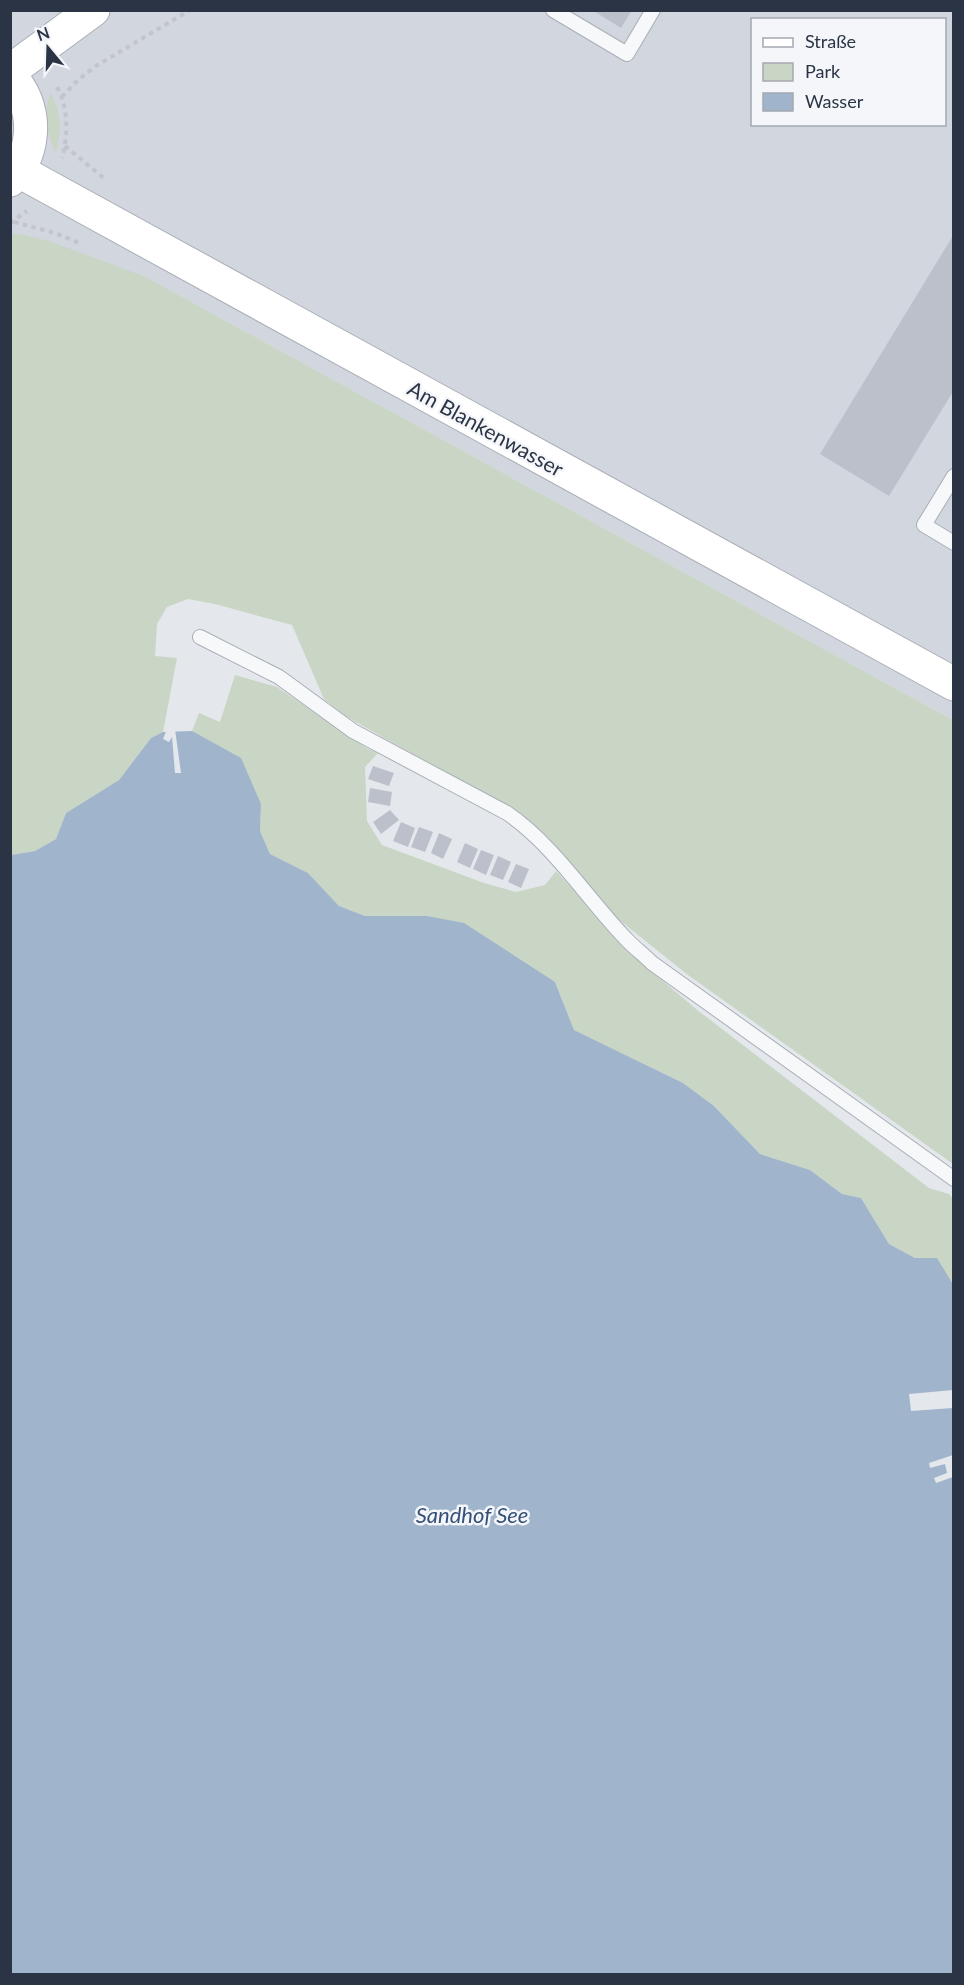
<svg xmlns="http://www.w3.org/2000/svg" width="964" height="1985" font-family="Lato,sans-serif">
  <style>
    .built { fill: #d2d6de; fill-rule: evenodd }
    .green { fill: #c9d6c5 }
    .water { fill: #a0b4cb }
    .pier { fill: #e4e7ec }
    .building { fill: #bbc0ca }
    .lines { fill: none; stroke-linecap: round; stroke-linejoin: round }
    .lane-casing { stroke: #a9aeb7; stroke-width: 16 }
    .secondary-casing { stroke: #a9aeb7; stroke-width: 35 }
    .path { stroke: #c2c5cb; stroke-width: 4; stroke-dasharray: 4.5 4.5; stroke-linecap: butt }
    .lane { stroke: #f7f8fa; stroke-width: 14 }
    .secondary { stroke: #fff; stroke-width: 33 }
    .labels { text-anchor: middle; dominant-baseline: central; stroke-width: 5; stroke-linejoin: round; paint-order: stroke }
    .street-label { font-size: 21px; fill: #2b3445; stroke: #f4f6f9 }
    .water-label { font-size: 22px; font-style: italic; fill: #355179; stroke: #f4f6f9 }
  </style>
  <rect width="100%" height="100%" fill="#e4e7ec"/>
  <path class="built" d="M11,11H953V720L146,277L15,233L11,234ZM752,20H944V124H752Z"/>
  <path class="green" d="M50,93C62,109 61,135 56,153C46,131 43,118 50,93Z
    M15,233L49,241L146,277L953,720V1164L688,975L613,915L497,800L391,742L344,715L324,699L292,625L215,604L188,599L167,607L157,624L155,656L177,658L163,732L151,738L119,780L66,813L56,839L35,851L11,855L10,234Z
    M235,675L277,687L368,749L378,753L365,767L367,821L382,845L484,883L516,892L545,885L556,871L637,959L696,1009L929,1188L949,1194L953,1199V1286L937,1258H915L889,1244L861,1198L842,1194L810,1170L760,1154L714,1106L683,1083L574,1030L555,982L427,916H365L339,906L308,873L270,854L260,831L261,804L192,731L199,713L220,722Z"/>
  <path class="water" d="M192,731L241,758L261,804L260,831L270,854L308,873L339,906L365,916H427L464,923L555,982L574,1030L683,1083L714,1106L760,1154L810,1170L842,1194L861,1198L889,1244L915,1258H937L954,1286L953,1974H11V855L35,851L56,839L66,813L119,780L151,738L163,732Z"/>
  <path class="pier" d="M167,729H175L181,773H175L172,737L169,742L163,739Z
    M953,1390V1408L911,1411L909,1394Z
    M953,1455V1477L936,1483L934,1478L947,1473L945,1464L930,1468L929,1463Z"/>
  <path class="building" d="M592,10H632L621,28Z
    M954,234V390L889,496L820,454Z
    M373,766L394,773L389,786L368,779Z
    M370,788L392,792L390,806L368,802Z
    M390,810L399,820L381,834L373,822Z
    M401,822L415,828L408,847L393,841Z
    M419,827L433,832L425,852L411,847Z
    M439,833L452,839L443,859L431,853Z
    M465,843L478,849L470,868L457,862Z
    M481,850L494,855L486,875L473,869Z
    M498,856L511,862L503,880L490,875Z
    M516,864L529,869L521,888L508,882Z"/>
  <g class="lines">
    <defs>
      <path id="lane" d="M553,10L627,54L653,10
        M954,476L924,525L954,543
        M200,637L279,677L353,731L507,813C556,847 587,899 628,941C636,949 644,955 652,963L954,1179"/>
      <path id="secondary" d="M10,71L93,10
        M10,76C38,107 37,150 10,180
        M19,171L954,684"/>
    </defs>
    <use href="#lane" class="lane-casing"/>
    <use href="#secondary" class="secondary-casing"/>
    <path class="path" d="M57,87C69,108 68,136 62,158
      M62,97L78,80L96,66L190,10
      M65,146L106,180
      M14,222L55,233L79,243
      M10,223L27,211"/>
    <use href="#lane" class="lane"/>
    <use href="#secondary" class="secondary"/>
  </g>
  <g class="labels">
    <g class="street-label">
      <text transform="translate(486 428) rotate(29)">Am Blankenwasser</text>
    </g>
    <g class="water-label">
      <text x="472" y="1514">Sandhof See</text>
    </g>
  </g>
  <rect width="964" height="1985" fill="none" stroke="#2b3445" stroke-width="24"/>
  <rect x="751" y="18" width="195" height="108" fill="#f4f6f9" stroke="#a4a8b1" stroke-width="1.5"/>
  <rect x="763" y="38" width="30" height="9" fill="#ffffff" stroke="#a4a8b1" stroke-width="1.5"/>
  <text x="805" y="48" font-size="18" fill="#2b3445">Straße</text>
  <rect x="763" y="63" width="30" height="18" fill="#c9d6c5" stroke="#a4a8b1" stroke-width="1.5"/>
  <text x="805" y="78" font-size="18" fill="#2b3445">Park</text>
  <rect x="763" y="93" width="30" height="18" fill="#a0b4cb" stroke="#a4a8b1" stroke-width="1.5"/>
  <text x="805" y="108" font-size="18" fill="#2b3445">Wasser</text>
  <g transform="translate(48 48) rotate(341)" stroke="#f4f6f9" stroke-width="4.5" paint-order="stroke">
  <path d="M0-4.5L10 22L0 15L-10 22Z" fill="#2b3445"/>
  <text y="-9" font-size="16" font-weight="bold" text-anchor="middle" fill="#2b3445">N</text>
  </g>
</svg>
